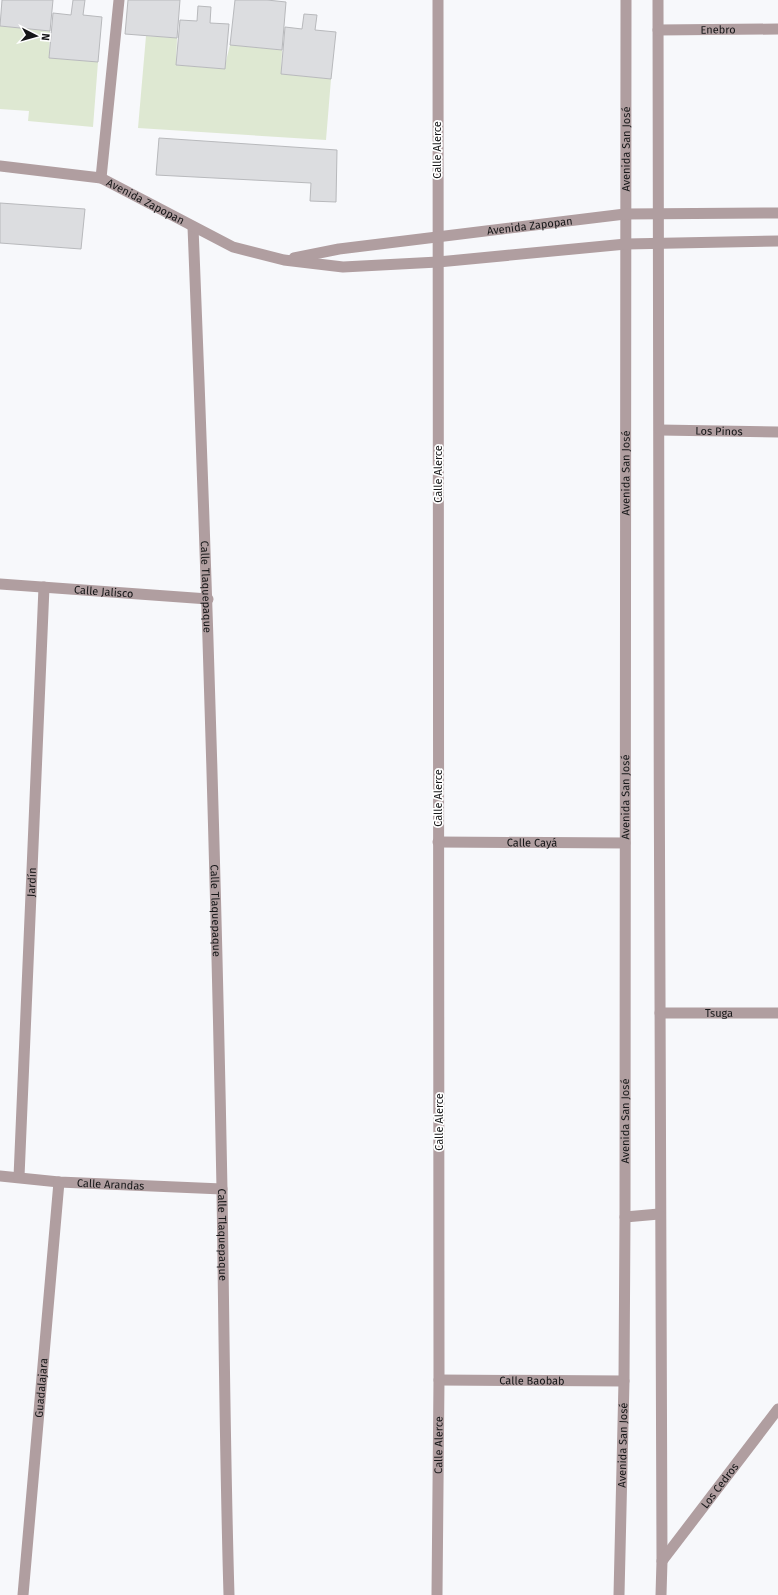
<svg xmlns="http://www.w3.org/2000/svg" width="778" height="1595" font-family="'Fira Sans',sans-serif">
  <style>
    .green { fill: #dee8d2 }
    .building { fill: #dcdde0; stroke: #b8b9bc }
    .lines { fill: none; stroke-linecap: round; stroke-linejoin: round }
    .service { stroke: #b09ea0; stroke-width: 11 }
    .minor { stroke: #b09ea0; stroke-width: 11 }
    .tertiary { stroke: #b09ea0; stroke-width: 11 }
    .labels { text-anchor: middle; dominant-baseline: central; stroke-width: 3.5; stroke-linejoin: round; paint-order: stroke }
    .street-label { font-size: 11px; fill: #151617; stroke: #fff }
  </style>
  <rect width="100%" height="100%" fill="#f7f8fb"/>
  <path class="green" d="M0,26L50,31L49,58L98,62L93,127L28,121L29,111L0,109Z
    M146,36L177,38L176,65L224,69L230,45L282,50L281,74L331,79L326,140L138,128Z"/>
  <path class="building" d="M2,0H53L50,31L0,26Z
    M73,0H85L83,15L102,17L98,62L49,58L53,13L71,15Z
    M128,0H180L177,38L125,34Z
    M235,0H267L286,2L282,50L230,45Z
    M198,6L211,7L210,23L229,24L225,69L176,65L180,20L197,21Z
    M304,14L317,15L315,30L336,32L331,79L281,74L285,27L302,29Z
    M159,138L337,150L336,202L310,201L311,183L156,175Z
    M0,203L85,209L81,249L0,243Z"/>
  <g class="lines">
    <path class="service" d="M101,178L119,0"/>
    <g class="minor">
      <path d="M658,0C660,520 658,1041 662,1561L661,1595"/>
      <path id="s1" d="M658,30L778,29"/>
      <path id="s2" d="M193,227C206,548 216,869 222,1189C224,1325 225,1460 229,1595"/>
      <path id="s3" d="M660,430L778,432"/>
      <path id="s4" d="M0,584L208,599"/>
      <path id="s5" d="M438,842L625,843"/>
      <path id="s6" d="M660,1013H778"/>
      <path id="s7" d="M0,1176L59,1182L222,1189"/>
      <path id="s8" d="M19,1177L44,587"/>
      <path d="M625,1217L659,1214"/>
      <path id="s9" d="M439,1380L624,1381"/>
      <path id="s10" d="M662,1561L778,1409"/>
      <path id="s11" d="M23,1595L59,1182"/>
      <path id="s12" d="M437,1595L439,1380L438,0"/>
      <path id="s13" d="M619,1595L624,1381L625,1217L626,0"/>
    </g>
    <g class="tertiary">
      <path id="s14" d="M0,166L101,178L233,247L284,260L343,267L438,262L626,244L778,241"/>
      <path id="s15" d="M294,258L339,249L625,214L778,213"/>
    </g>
  </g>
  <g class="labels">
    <g class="street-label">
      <text stroke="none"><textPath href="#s1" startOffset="60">Enebro</textPath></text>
      <text transform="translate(437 150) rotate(-90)">Calle Alerce</text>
      <text stroke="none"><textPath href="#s13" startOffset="1446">Avenida San José</textPath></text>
      <text stroke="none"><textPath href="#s14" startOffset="152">Avenida Zapopan</textPath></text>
      <text stroke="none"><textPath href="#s15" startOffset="238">Avenida Zapopan</textPath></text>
      <text stroke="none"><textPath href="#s3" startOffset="59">Los Pinos</textPath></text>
      <text transform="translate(438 474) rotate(-90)">Calle Alerce</text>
      <text stroke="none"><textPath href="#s13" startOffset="1122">Avenida San José</textPath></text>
      <text stroke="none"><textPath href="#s2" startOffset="360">Calle Tlaquepaque</textPath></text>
      <text stroke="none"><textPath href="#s4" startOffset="104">Calle Jalisco</textPath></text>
      <text transform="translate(438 798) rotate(-90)">Calle Alerce</text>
      <text stroke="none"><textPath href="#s13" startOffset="798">Avenida San José</textPath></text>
      <text stroke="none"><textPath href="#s5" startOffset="94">Calle Cayá</textPath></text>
      <text stroke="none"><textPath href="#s8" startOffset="295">Jardín</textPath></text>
      <text stroke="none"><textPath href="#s2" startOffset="684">Calle Tlaquepaque</textPath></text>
      <text stroke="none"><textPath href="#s6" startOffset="59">Tsuga</textPath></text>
      <text transform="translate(439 1122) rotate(-90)">Calle Alerce</text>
      <text stroke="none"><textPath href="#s13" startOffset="474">Avenida San José</textPath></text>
      <text stroke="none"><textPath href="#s7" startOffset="111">Calle Arandas</textPath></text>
      <text stroke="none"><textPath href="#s2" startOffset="1008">Calle Tlaquepaque</textPath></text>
      <text stroke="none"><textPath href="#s9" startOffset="93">Calle Baobab</textPath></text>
      <text stroke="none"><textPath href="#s11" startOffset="208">Guadalajara</textPath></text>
      <text stroke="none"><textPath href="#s12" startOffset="150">Calle Alerce</textPath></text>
      <text stroke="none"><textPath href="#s13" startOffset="150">Avenida San José</textPath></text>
      <text stroke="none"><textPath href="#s10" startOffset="95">Los Cedros</textPath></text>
    </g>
  </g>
  <g transform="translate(36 36) rotate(96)" stroke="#ffffff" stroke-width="3" paint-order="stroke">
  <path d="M0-3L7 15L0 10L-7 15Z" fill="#151617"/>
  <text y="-6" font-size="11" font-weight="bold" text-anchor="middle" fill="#151617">N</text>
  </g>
</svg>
